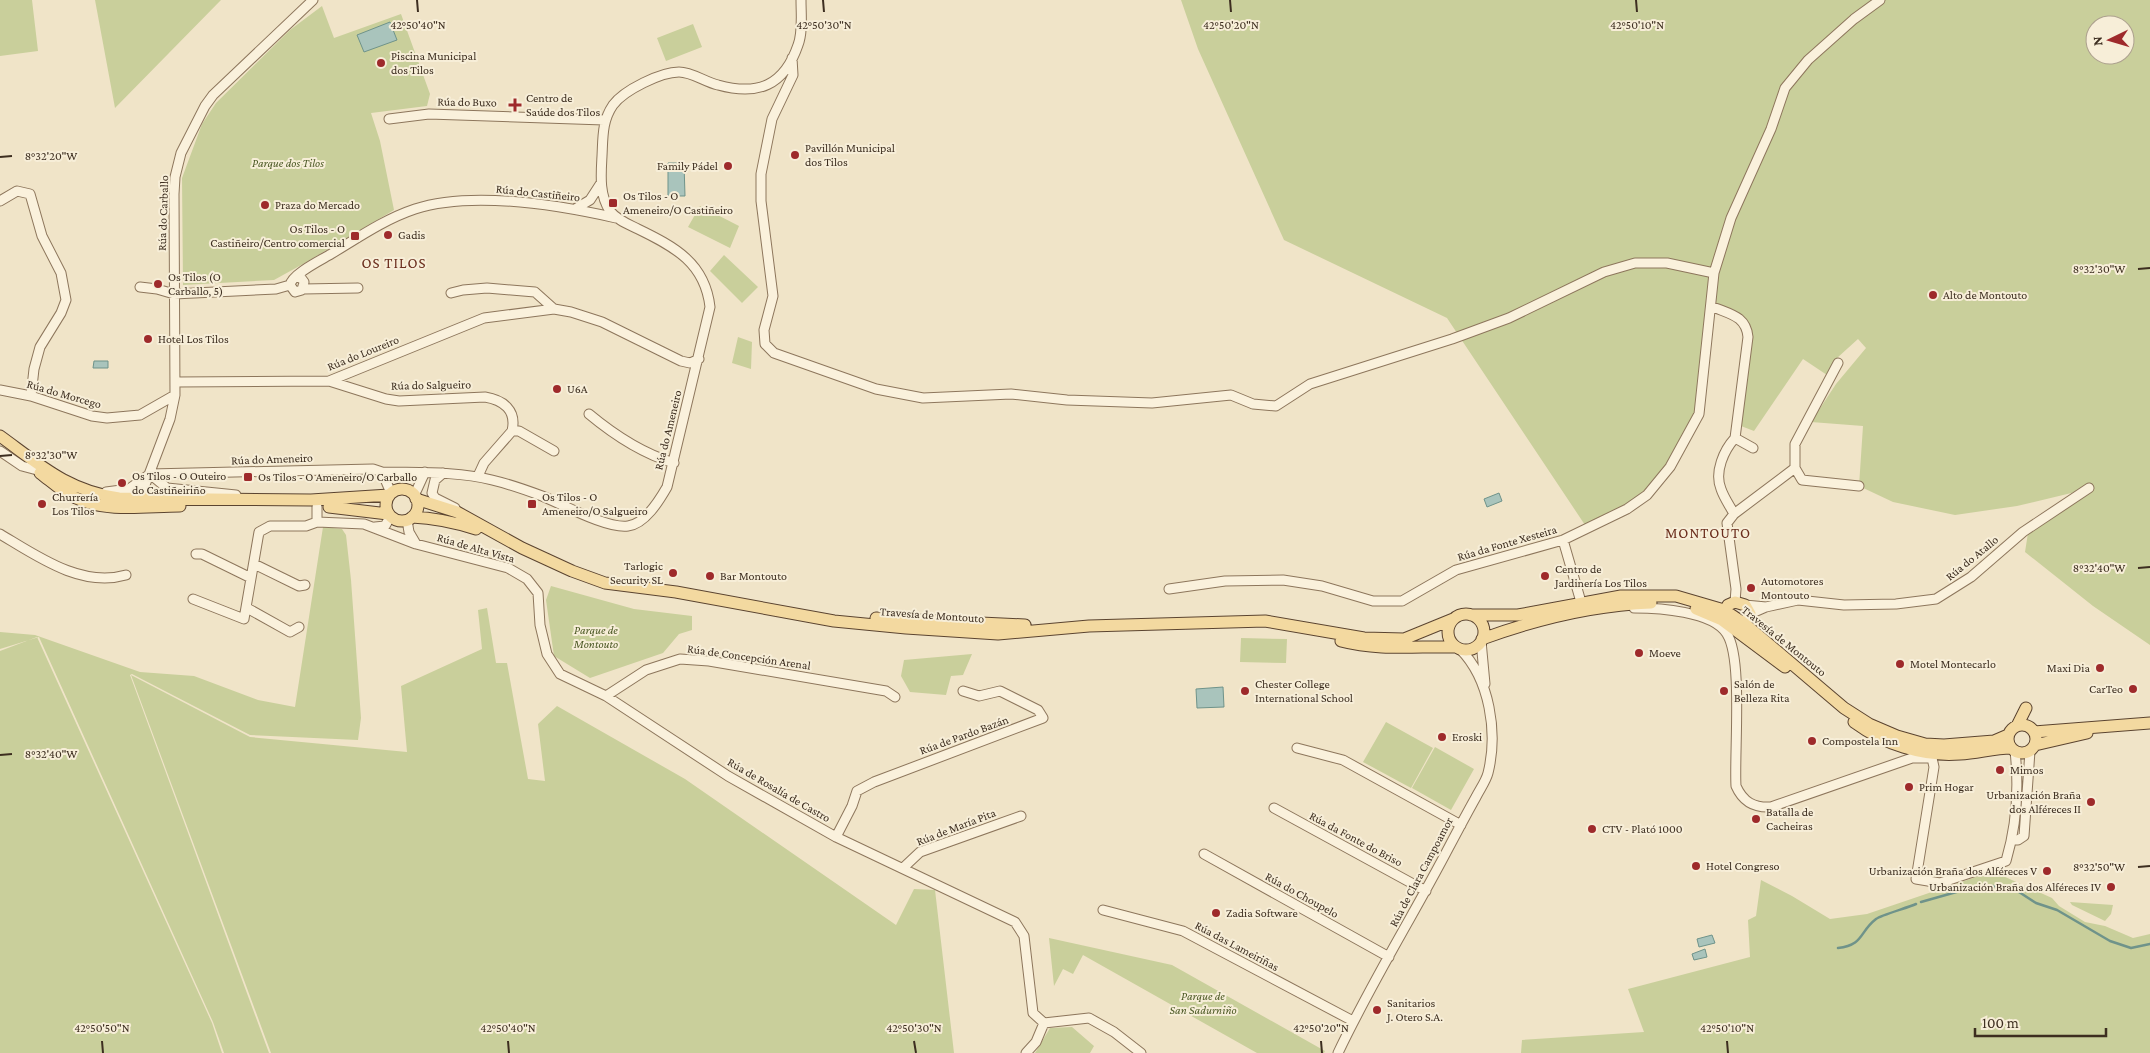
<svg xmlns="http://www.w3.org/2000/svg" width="2150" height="1053" font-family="'Crimson Pro',serif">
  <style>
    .green { fill: #c9cf9b; fill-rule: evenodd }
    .water { fill: #a9c4bc; stroke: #6f938a }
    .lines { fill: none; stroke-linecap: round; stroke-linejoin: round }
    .stream { stroke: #6f938a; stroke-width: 2.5 }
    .minor-casing { stroke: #8d765c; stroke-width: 11 }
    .major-casing { stroke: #5b4430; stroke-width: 13 }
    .minor { stroke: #faf1dc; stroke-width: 9 }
    .major { stroke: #f3d9a0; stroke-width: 11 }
    .ticks { fill: none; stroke: #3d2e20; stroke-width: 2 }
    .poi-dot { fill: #9e2a2b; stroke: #f7eed8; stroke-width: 2 }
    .labels { text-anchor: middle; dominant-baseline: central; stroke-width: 4; stroke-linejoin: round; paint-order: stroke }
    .poi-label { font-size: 12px; fill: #3d2e20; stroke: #f7eed8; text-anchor: start }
    .street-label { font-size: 12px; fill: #3d2e20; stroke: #f7eed8 }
    .park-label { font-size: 12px; font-style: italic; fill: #4d5a26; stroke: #f7eed8 }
    .quarter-label { font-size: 15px; letter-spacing: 1px; fill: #6b2e1e; stroke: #f7eed8 }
    .ticks-label { font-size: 12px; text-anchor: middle; fill: #3d2e20; stroke: #f7eed8; stroke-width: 4; stroke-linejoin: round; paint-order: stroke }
  </style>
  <rect width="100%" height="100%" fill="#f0e4c8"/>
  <path class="green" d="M0,0H32L38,51L0,56Z
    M95,0H221L115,108Z
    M1181,0H2150V645L2093,606L2025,552L2028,533L2088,489L2017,506L1955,515L1893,502L1859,486L1863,426L1811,422L1836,384L1866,348L1858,339L1837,358L1827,375L1803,359L1754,431L1741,426L1752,337L1745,319L1715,304L1695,415L1685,435L1665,467L1644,494L1587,528L1447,318L1284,240L1198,49ZM2095,25H2125V55H2095Z
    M322,6L334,38L401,14L430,94L427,106L371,113L380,141L394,210L303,264L274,280L183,285L182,178L202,124L216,103L290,30Z
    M693,24L702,47L666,61L657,38Z
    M700,206L739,226L730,248L688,227Z
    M724,255L758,287L742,303L710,271Z
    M738,337L752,342L751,369L732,363Z
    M323,527L342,529L346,535L351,580L361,718L358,740L250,735L132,674L130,675L269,1053H224L213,1022L39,637L0,649V632L35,635L140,672L194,676L258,700L295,707Z
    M551,586L634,609L692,616V630L679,634L663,653L590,678L554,656L546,600Z
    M487,608L496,663H507L528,779L545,781L538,724L557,706L685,779L896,925L914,889L935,890L954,1053H271L131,675L250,737L407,752L401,686L482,649L478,610Z
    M37,637L212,1023L222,1053H0V651Z
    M1241,638L1287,639L1286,663L1240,662Z
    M972,654L963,675L951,676L946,695L910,692L901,676L904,660Z
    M1386,722L1433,748L1411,788L1363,762Z
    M1435,747L1474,769L1451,810L1412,788Z
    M1979,876H2003L2052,898L2059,906L2085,922L2105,926L2133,938L2150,934V1053H1521L1522,1040L1644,1032L1628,989L1750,957L1748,920L1756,916L1761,880L1792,896L1830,919L1867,914Z
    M2070,902L2113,905L2111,914L2105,921L2072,905Z
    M1049,938L1172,965L1325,1051L1324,1053H1257L1083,955L1073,974L1063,969L1054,986Z
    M1072,1027L1094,1046L1090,1053H1035L1050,1028Z"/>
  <path class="water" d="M390,22L397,40L364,52L357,35Z
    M668,163H684L685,196H668Z
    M94,361H108V368H93Z
    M1499,493L1502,501L1487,507L1484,499Z
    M1223,687L1224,707L1197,708L1196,689Z
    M1712,935L1715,943L1699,947L1697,939Z
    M1705,949L1707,957L1694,960L1692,954Z"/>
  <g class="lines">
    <path class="stream" d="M1921,902L1967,889L1993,886L2019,892L2036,903L2057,910L2110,941L2131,948L2150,944
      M1838,948C1864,945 1859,932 1876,919C1881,915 1907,908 1916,904"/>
    <defs>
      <path id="minor" d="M792,58L793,75L772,119L761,174V201L773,296L764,330L765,344L774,353L876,389L923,398L1011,394L1067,400L1152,403L1231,395L1253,404L1276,406L1310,384L1452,339L1509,318L1604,272L1635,263H1667L1714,273
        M389,119L429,114L604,120
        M0,201L17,191L30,194L42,236L61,273L66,300L61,313L40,347L34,369L31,396
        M575,209L590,200L601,183
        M290,285L295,292L302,290L304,282L301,278L296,277
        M140,287L157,289L174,294L276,289L290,285C292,274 321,260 331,254C359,237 385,219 415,209C473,190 558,205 616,218
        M303,289L358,288
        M451,293L463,290L487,288L535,292L554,309
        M1711,306C1728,314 1746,315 1748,337L1735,438C1724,450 1714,472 1721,489C1724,498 1730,506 1734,514
        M329,381L386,399L399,401L485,397C503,400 517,410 512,431
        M176,382L329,381L484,318L554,309L571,312L602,322L681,361L690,363L699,359
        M0,390L31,396L92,416L107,418L140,415L175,395
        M589,414C613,434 644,454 674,463
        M1735,438L1753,448
        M0,451L22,466L37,470
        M1795,468L1802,480L1859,486
        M382,472L391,493
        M443,473L435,480L432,493L435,498L455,508
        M150,474L373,469L382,472C419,473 456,471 492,480C509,484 526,490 542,496C562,504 607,529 628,526C645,524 659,501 667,487L710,307C705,263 675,247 638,229C628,224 617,220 610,211C599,195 601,174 602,156C603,137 602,121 613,105C624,90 661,72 679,72C692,72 705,82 718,85C758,96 784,86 798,45C803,32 801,14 801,0
        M150,474L167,488L236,495
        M478,476L484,463L512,431H519L554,451
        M106,492L129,489L150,474
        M414,496L425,472
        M132,499L141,493L145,485L170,419L175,395L174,194L175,177L181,153L205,106L213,95L313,0
        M407,520L409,532L416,544
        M317,522L364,524L416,544L508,568L527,579L538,593L540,625L547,654L560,674L606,696L728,776L836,837L1015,922L1024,936L1033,1013L1044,1023L1089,1018L1114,1032L1141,1053
        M375,527L385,526L390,517
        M0,534C37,556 81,588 126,575
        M1563,540L1581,602
        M196,554H202L251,578
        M254,564L299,586L305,585
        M1169,589L1225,581L1283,580L1322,586L1373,601H1402L1456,570L1563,540L1627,509L1647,495L1670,467L1699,414L1714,273L1731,218L1771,129L1785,88L1808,60L1854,19L1880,0
        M193,599L244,619L259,532L270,526H306L317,522V507
        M1735,602L1736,589L1727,523L1734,514L1795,468V444L1838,363
        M1745,605L1766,607L1750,614
        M1766,607L1798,600L1844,605L1896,604L1936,599L1971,577L2023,532L2089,488
        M247,608L290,632L299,627
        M1634,608C1658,608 1713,611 1727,634C1743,659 1734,753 1736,786C1743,802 1754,808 1771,807L1912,758H1932L1934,767L1916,879L1940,883L2006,861C2016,827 2019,787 2015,751
        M1481,641L1485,684
        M606,696L646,670L680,659L709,661L886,691L895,697
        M1297,748L1343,760L1461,825
        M1274,808L1426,891
        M836,837L852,806L857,791L874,782L1043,718L1038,710L1000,691L979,696L963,691
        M2012,840H2018L2024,836L2030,751
        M1204,854L1389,957
        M903,868L920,852L1021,816
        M1103,910L1183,931L1353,1021
        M1026,1053L1036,1042L1044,1023
        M1338,1053C1371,983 1413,916 1449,847C1458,830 1467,813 1476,797C1480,789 1486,781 1488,773C1498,733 1490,679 1460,649"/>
      <path id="major" d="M0,436C40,465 68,491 119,498L311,500L389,495
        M40,473C52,482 62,492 76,498C107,513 147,506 180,506
        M386 505a16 16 0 1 1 32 0a16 16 0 1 1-32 0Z
        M416,499L457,512L522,548L572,571L605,583L676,592L834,621L906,628L998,634L1089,626L1265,621L1364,638L1404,639L1453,619
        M329,507L388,514
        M412,517C435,518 454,522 476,529
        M1696,609L1722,620L1785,667
        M1448 632a18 18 0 1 1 36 0a18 18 0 1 1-36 0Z
        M1471,615H1518L1621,596H1676L1724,610L1745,624L1844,708L1869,724L1897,736L1925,744L1944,745L1994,741L2008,735
        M1722,617L1728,605L1735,602L1745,605L1750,614L1740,631
        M876,618L1025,625
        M1482,639C1534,620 1595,605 1651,603
        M1341,641C1379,651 1417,646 1456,647
        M1854,722C1884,744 1922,757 1960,754C1978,753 1994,748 2011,748
        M2008 739a14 14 0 1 1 28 0a14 14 0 1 1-28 0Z
        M2017,726L2026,708
        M2034,732L2150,723
        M2035,745L2087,733"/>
    </defs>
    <use href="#minor" class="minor-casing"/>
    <use href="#major" class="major-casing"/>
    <use href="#minor" class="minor"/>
    <use href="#major" class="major"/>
  </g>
  <path class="ticks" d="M417,0L418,12M823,0L824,12M1230,0L1231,12M1636,0L1637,12M0,157L12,156M2138,269L2150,268M0,456L12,455M2138,568L2150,567M0,755L12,754M2138,867L2150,866M102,1041L103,1053M508,1041L509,1053M914,1041L916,1053M1321,1041L1322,1053M1727,1041L1728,1053"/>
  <g class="poi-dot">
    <circle cx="381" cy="63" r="5"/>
    <path d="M512.5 97.5h5v5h5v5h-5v5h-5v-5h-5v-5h5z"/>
    <circle cx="795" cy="155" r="5"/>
    <circle cx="728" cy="166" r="5"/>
    <rect x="608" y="198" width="10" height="10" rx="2.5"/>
    <circle cx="265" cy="205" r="5"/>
    <circle cx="388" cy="235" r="5"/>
    <rect x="350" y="231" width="10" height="10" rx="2.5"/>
    <circle cx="158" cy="284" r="5"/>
    <circle cx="1933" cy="295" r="5"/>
    <circle cx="148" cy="339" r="5"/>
    <circle cx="557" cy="389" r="5"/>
    <rect x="243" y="472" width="10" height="10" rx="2.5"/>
    <circle cx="122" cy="483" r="5"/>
    <circle cx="42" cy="504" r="5"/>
    <rect x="527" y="499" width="10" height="10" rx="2.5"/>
    <circle cx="673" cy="573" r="5"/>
    <circle cx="710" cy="576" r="5"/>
    <circle cx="1545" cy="576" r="5"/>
    <circle cx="1751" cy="588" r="5"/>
    <circle cx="1639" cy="653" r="5"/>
    <circle cx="1900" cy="664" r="5"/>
    <circle cx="2100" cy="668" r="5"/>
    <circle cx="2133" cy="689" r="5"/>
    <circle cx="1245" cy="691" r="5"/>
    <circle cx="1724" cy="691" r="5"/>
    <circle cx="1442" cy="737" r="5"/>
    <circle cx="1812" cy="741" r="5"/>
    <circle cx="2000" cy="770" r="5"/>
    <circle cx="1909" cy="787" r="5"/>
    <circle cx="2091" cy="802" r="5"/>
    <circle cx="1756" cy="819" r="5"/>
    <circle cx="1592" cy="829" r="5"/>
    <circle cx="1696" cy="866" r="5"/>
    <circle cx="2047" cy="871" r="5"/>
    <circle cx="2111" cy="887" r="5"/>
    <circle cx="1216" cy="913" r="5"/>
    <circle cx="1377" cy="1010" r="5"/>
  </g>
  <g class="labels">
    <g class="poi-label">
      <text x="391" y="56">Piscina Municipal<tspan x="391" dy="14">dos Tilos</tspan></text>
      <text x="526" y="98">Centro de<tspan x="526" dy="14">Saúde dos Tilos</tspan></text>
      <text x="805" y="148">Pavillón Municipal<tspan x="805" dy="14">dos Tilos</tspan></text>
      <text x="718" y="166" text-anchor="end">Family Pádel</text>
      <text x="623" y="196">Os Tilos - O<tspan x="623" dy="14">Ameneiro/O Castiñeiro</tspan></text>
      <text x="275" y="205">Praza do Mercado</text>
      <text x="345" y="229" text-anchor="end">Os Tilos - O<tspan x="345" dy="14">Castiñeiro/Centro comercial</tspan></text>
      <text x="398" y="235">Gadis</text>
      <text x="168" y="277">Os Tilos (O<tspan x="168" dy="14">Carballo, 5)</tspan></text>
      <text x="1943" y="295">Alto de Montouto</text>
      <text x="158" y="339">Hotel Los Tilos</text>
      <text x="567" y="389">U6A</text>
      <text x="132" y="476">Os Tilos - O Outeiro<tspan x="132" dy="14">do Castiñeiriño</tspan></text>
      <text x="258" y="477">Os Tilos - O Ameneiro/O Carballo</text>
      <text x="52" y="497">Churrería<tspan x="52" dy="14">Los Tilos</tspan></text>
      <text x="542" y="497">Os Tilos - O<tspan x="542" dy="14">Ameneiro/O Salgueiro</tspan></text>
      <text x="663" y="566" text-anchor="end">Tarlogic<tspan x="663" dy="14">Security SL</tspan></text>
      <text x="1555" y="569">Centro de<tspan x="1555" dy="14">Jardinería Los Tilos</tspan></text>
      <text x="720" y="576">Bar Montouto</text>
      <text x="1761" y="581">Automotores<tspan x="1761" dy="14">Montouto</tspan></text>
      <text x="1649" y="653">Moeve</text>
      <text x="1910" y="664">Motel Montecarlo</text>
      <text x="2090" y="668" text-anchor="end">Maxi Dia</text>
      <text x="1255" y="684">Chester College<tspan x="1255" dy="14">International School</tspan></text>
      <text x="1734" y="684">Salón de<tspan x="1734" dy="14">Belleza Rita</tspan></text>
      <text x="2123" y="689" text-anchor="end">CarTeo</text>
      <text x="1452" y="737">Eroski</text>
      <text x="1822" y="741">Compostela Inn</text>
      <text x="2010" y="770">Mimos</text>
      <text x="1919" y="787">Prim Hogar</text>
      <text x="2081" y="795" text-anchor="end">Urbanización Braña<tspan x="2081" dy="14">dos Alféreces II</tspan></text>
      <text x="1766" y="812">Batalla de<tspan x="1766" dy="14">Cacheiras</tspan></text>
      <text x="1602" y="829">CTV - Plató 1000</text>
      <text x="1706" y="866">Hotel Congreso</text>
      <text x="2037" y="871" text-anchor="end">Urbanización Braña dos Alféreces V</text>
      <text x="2101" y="887" text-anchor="end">Urbanización Braña dos Alféreces IV</text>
      <text x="1226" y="913">Zadia Software</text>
      <text x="1387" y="1003">Sanitarios<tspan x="1387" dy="14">J. Otero S.A.</tspan></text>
    </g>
    <g class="street-label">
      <text transform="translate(467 102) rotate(1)">Rúa do Buxo</text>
      <text transform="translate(538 193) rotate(6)">Rúa do Castiñeiro</text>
      <text transform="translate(163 213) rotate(-88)">Rúa do Carballo</text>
      <text transform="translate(363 353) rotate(-22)">Rúa do Loureiro</text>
      <text transform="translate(431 385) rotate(-1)">Rúa do Salgueiro</text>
      <text transform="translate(64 394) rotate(16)">Rúa do Morcego</text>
      <text transform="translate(668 430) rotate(-76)">Rúa do Ameneiro</text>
      <text transform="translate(272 459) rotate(-2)">Rúa do Ameneiro</text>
      <text transform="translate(1507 543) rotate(-16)">Rúa da Fonte Xesteira</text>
      <text transform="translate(476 548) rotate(16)">Rúa de Alta Vista</text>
      <text transform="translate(1972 558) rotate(-39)">Rúa do Atallo</text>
      <text transform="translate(932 615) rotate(4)">Travesía de Montouto</text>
      <text transform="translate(1784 641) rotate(39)">Travesía de Montouto</text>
      <text transform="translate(749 657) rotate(8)">Rúa de Concepción Arenal</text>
      <text transform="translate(964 735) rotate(-20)">Rúa de Pardo Bazán</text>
      <text transform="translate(779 790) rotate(30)">Rúa de Rosalía de Castro</text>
      <text transform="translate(956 827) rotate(-21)">Rúa de María Pita</text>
      <text transform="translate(1356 839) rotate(28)">Rúa da Fonte do Briso</text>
      <text transform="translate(1421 872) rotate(-62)">Rúa de Clara Campoamor</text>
      <text transform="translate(1302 895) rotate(29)">Rúa do Choupelo</text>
      <text transform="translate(1237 946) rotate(28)">Rúa das Lameiriñas</text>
    </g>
    <g class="park-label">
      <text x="288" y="163">Parque dos Tilos</text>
      <text x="596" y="630">Parque de<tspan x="596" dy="14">Montouto</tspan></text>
      <text x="1203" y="996">Parque de<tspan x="1203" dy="14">San Sadurniño</tspan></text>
    </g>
    <g class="quarter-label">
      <text x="394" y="263">OS TILOS</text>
      <text x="1708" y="533">MONTOUTO</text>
    </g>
  </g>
  <g class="ticks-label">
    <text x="418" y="29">42°50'40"N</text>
    <text x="824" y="29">42°50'30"N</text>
    <text x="1231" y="29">42°50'20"N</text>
    <text x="1637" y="29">42°50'10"N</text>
    <text x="51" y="160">8°32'20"W</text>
    <text x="2099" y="273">8°32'30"W</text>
    <text x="51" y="459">8°32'30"W</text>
    <text x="2099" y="572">8°32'40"W</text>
    <text x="51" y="758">8°32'40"W</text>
    <text x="2099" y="871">8°32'50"W</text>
    <text x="102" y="1032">42°50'50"N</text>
    <text x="508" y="1032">42°50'40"N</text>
    <text x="914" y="1032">42°50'30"N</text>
    <text x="1321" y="1032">42°50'20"N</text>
    <text x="1727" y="1032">42°50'10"N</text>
  </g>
  <g transform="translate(2110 40) rotate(265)"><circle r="24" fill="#f7eed8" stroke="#ada18e"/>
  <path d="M0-4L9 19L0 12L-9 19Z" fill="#9e2a2b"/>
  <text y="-8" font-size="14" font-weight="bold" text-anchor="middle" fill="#3d2e20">N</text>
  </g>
  <path d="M1975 1028v8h131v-8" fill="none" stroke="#3d2e20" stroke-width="2.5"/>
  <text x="1982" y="1028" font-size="15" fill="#3d2e20" stroke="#f7eed8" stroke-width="4" paint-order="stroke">100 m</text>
</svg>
